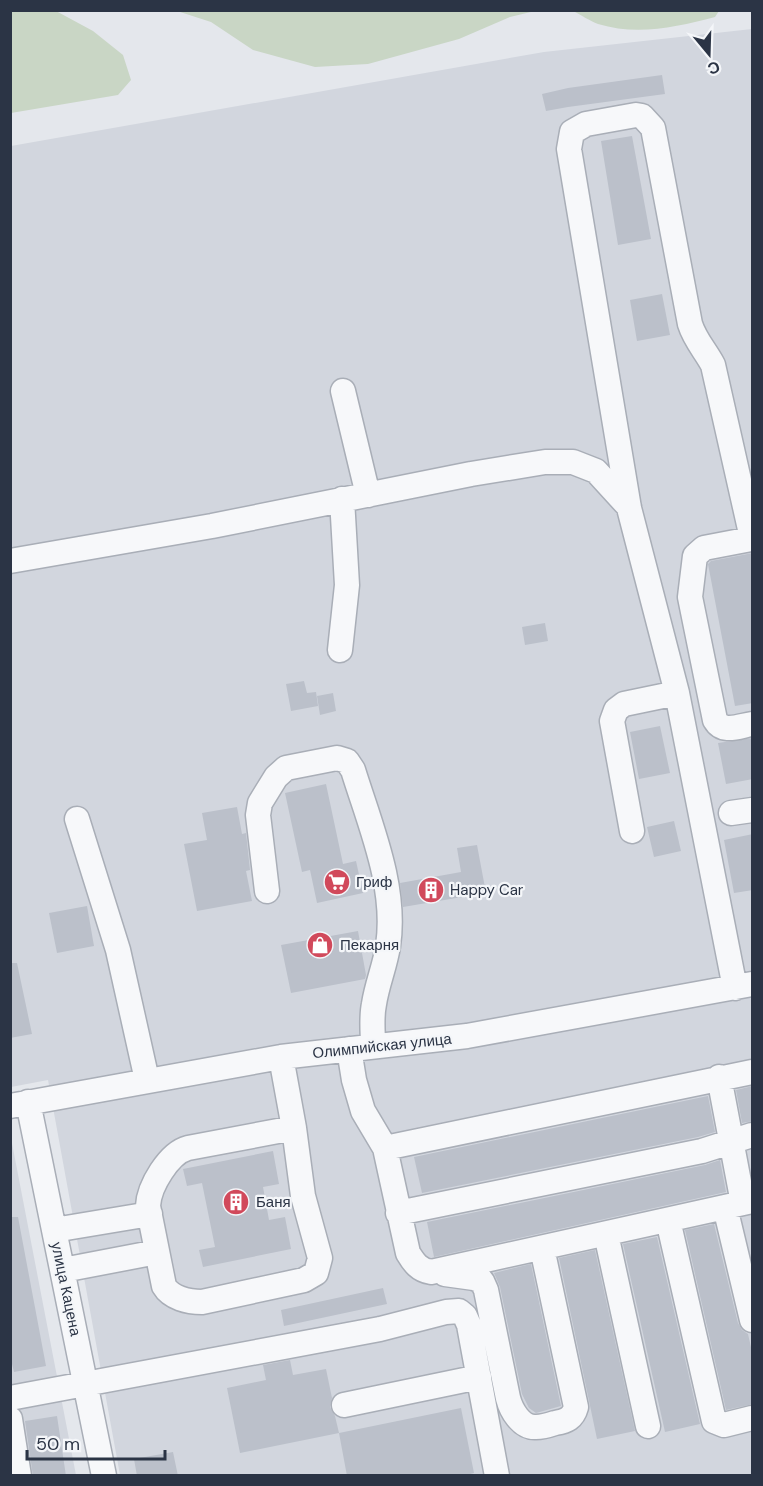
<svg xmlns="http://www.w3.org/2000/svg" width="763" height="1486" font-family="'DM Sans',sans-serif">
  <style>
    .built { fill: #d2d6de }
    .green { fill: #c9d6c5 }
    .building { fill: #bbc0ca }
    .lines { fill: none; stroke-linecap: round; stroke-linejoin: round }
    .minor-casing { stroke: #a9aeb7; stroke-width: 27 }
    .minor { stroke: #f7f8fa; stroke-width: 24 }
    .labels { text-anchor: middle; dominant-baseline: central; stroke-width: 4.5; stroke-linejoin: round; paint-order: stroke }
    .poi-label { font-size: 15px; fill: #2b3445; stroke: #f4f6f9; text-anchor: start }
    .street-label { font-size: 15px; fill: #2b3445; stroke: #f4f6f9 }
  </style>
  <rect width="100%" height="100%" fill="#e4e7ec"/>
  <path class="built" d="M752,29V1475H120L48,1080L11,1087V146L544,52Z
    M10,1138H11L76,1475L11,1476Z"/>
  <path class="green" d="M11,10L56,11L93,31L123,55L131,80L118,95L11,113Z
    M177,11V10L535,11L510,17L459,39L368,64L315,67L253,50L211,22Z
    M573,11H719L715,17C677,27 637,36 598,24C590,21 581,15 573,11Z"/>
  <path class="building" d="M662,75L665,94L568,107L546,111L542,94L568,88Z
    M632,136L651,239L618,245L601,141Z
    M662,294L670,335L637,341L630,300Z
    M753,553V703L735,706L708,564L711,561Z
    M545,623L548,641L525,645L522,627Z
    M304,681L307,693L316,692L318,706L291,711L286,684Z
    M333,693L336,711L320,715L317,696Z
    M660,726L670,773L639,779L630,732Z
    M753,738V779L726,784L718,743Z
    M326,784L343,864L356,861L363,893L317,903L310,870L302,872L285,793Z
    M237,807L242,834L246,833L250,870L246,871L252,901L197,911L184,844L207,840L202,813Z
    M674,821L681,851L654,857L647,827Z
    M753,834V890L734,893L724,840Z
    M477,845L486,893L403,907L400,883L461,872L457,848Z
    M87,906L94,946L57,953L49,913Z
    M358,931L366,975L365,979L291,993L281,945Z
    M10,963H17L32,1034L10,1038Z
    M753,1086V1121L742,1123L736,1090Z
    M708,1096L715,1132L698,1137L422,1193L414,1157Z
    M273,1151L279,1184L263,1187L269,1220L285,1217L291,1249L203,1267L199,1250L215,1247L202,1183L187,1186L183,1169Z
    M720,1160L726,1192L434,1257L427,1222L705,1165Z
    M10,1217H18L46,1366L14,1372L10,1356Z
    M714,1224L738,1323L742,1330L748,1334L753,1356V1404L726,1410L685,1230Z
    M657,1237L700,1424L665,1432L623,1244Z
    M595,1250L635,1431L597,1439L559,1258Z
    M531,1264L561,1406L536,1413L529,1408L522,1394L500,1287L494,1273Z
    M383,1288L387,1304L284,1326L281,1310Z
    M290,1360L293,1375L326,1369L332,1398L330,1407L335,1416L339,1433L240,1453L227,1388L266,1380L263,1365Z
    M461,1408L474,1473L463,1476H347L339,1433Z
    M57,1416L66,1476H33L25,1421Z
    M173,1452L178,1476H137L134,1459Z"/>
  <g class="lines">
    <defs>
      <path id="minor" d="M343,391L368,495
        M751,539L704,548L695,556L690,597L715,720C723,734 739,726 752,724
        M10,561L212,526L471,474L545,462H573L596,471L629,507
        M340,650L347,585L342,499
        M731,813L752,810
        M77,819L118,950L147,1080
        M632,831L612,721L616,710L624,704L677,693
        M267,891L258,815L260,803L276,777L286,768L337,758L347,761L353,770C370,825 397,887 388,946C385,966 377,984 374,1004C371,1018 373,1032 373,1046
        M735,988L677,693L629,508L569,149L572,132L586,124L636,115L642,116L653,128L690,324C695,340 705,350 713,365L752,538
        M349,1049L354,1080L363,1111L385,1148L408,1253C414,1263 419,1270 431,1272L752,1201
        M281,1057L294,1128L303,1196L320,1258L316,1273L304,1280L202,1302C188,1302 171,1298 164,1286L148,1206C149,1186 169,1153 188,1148L294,1128
        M719,1077L743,1203
        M28,1102L104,1476
        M10,1106L281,1057L467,1036L752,984
        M385,1148L752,1072
        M725,1207L752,1320
        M398,1213L702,1151L752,1135
        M668,1220L714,1421L724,1425L752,1418
        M54,1230L150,1214
        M606,1234L648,1426
        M63,1270L157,1252
        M445,1274L474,1278L482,1281L486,1290L508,1398C511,1410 521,1428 536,1427C542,1427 549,1425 555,1423C567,1421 573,1418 576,1407L542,1248
        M10,1398L380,1329L446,1312L459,1311L465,1316L469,1325L497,1476
        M344,1405L479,1377
        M10,1419L19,1476"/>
    </defs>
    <use href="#minor" class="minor-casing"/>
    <use href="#minor" class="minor"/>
  </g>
  <defs>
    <symbol id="supermarket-disc" viewBox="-11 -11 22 22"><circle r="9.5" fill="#d1495b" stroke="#f4f6f9"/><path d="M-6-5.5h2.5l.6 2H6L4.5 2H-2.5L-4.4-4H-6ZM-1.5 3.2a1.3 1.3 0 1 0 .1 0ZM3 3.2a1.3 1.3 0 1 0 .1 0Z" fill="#fff"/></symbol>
    <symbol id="building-disc" viewBox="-11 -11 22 22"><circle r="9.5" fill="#d1495b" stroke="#f4f6f9"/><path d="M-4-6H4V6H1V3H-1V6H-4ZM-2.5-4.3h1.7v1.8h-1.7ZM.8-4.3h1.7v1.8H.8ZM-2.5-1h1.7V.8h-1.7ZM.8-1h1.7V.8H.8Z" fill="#fff"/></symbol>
    <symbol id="shop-disc" viewBox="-11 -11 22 22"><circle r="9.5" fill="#d1495b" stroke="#f4f6f9"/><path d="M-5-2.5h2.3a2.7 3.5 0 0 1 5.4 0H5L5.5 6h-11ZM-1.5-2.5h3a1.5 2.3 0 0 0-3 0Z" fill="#fff"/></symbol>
  </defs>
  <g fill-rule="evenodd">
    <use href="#supermarket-disc" x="322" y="867" width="30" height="30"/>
    <use href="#building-disc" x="416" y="875" width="30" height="30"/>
    <use href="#shop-disc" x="305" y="930" width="30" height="30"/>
    <use href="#building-disc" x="221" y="1187" width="30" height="30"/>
  </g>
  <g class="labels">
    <g class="poi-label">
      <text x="356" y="882">Гриф</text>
      <text x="450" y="890">Happy Car</text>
      <text x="340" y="945">Пекарня</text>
      <text x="256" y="1202">Баня</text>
    </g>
    <g class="street-label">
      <text transform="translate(382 1046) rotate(-6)">Олимпийская улица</text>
      <text transform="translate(66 1289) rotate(78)">улица Кацена</text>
    </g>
  </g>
  <rect width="763" height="1486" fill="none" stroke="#2b3445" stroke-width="24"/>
  <g transform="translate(709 54) rotate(161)" stroke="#f4f6f9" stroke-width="4.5" paint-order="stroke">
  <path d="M0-4.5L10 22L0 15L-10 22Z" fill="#2b3445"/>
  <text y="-9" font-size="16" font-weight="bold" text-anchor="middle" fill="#2b3445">С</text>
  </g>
  <path d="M27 1450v9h138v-9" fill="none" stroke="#2b3445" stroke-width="3"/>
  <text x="36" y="1450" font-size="18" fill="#2b3445" stroke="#f4f6f9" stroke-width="4.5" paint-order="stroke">50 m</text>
</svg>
